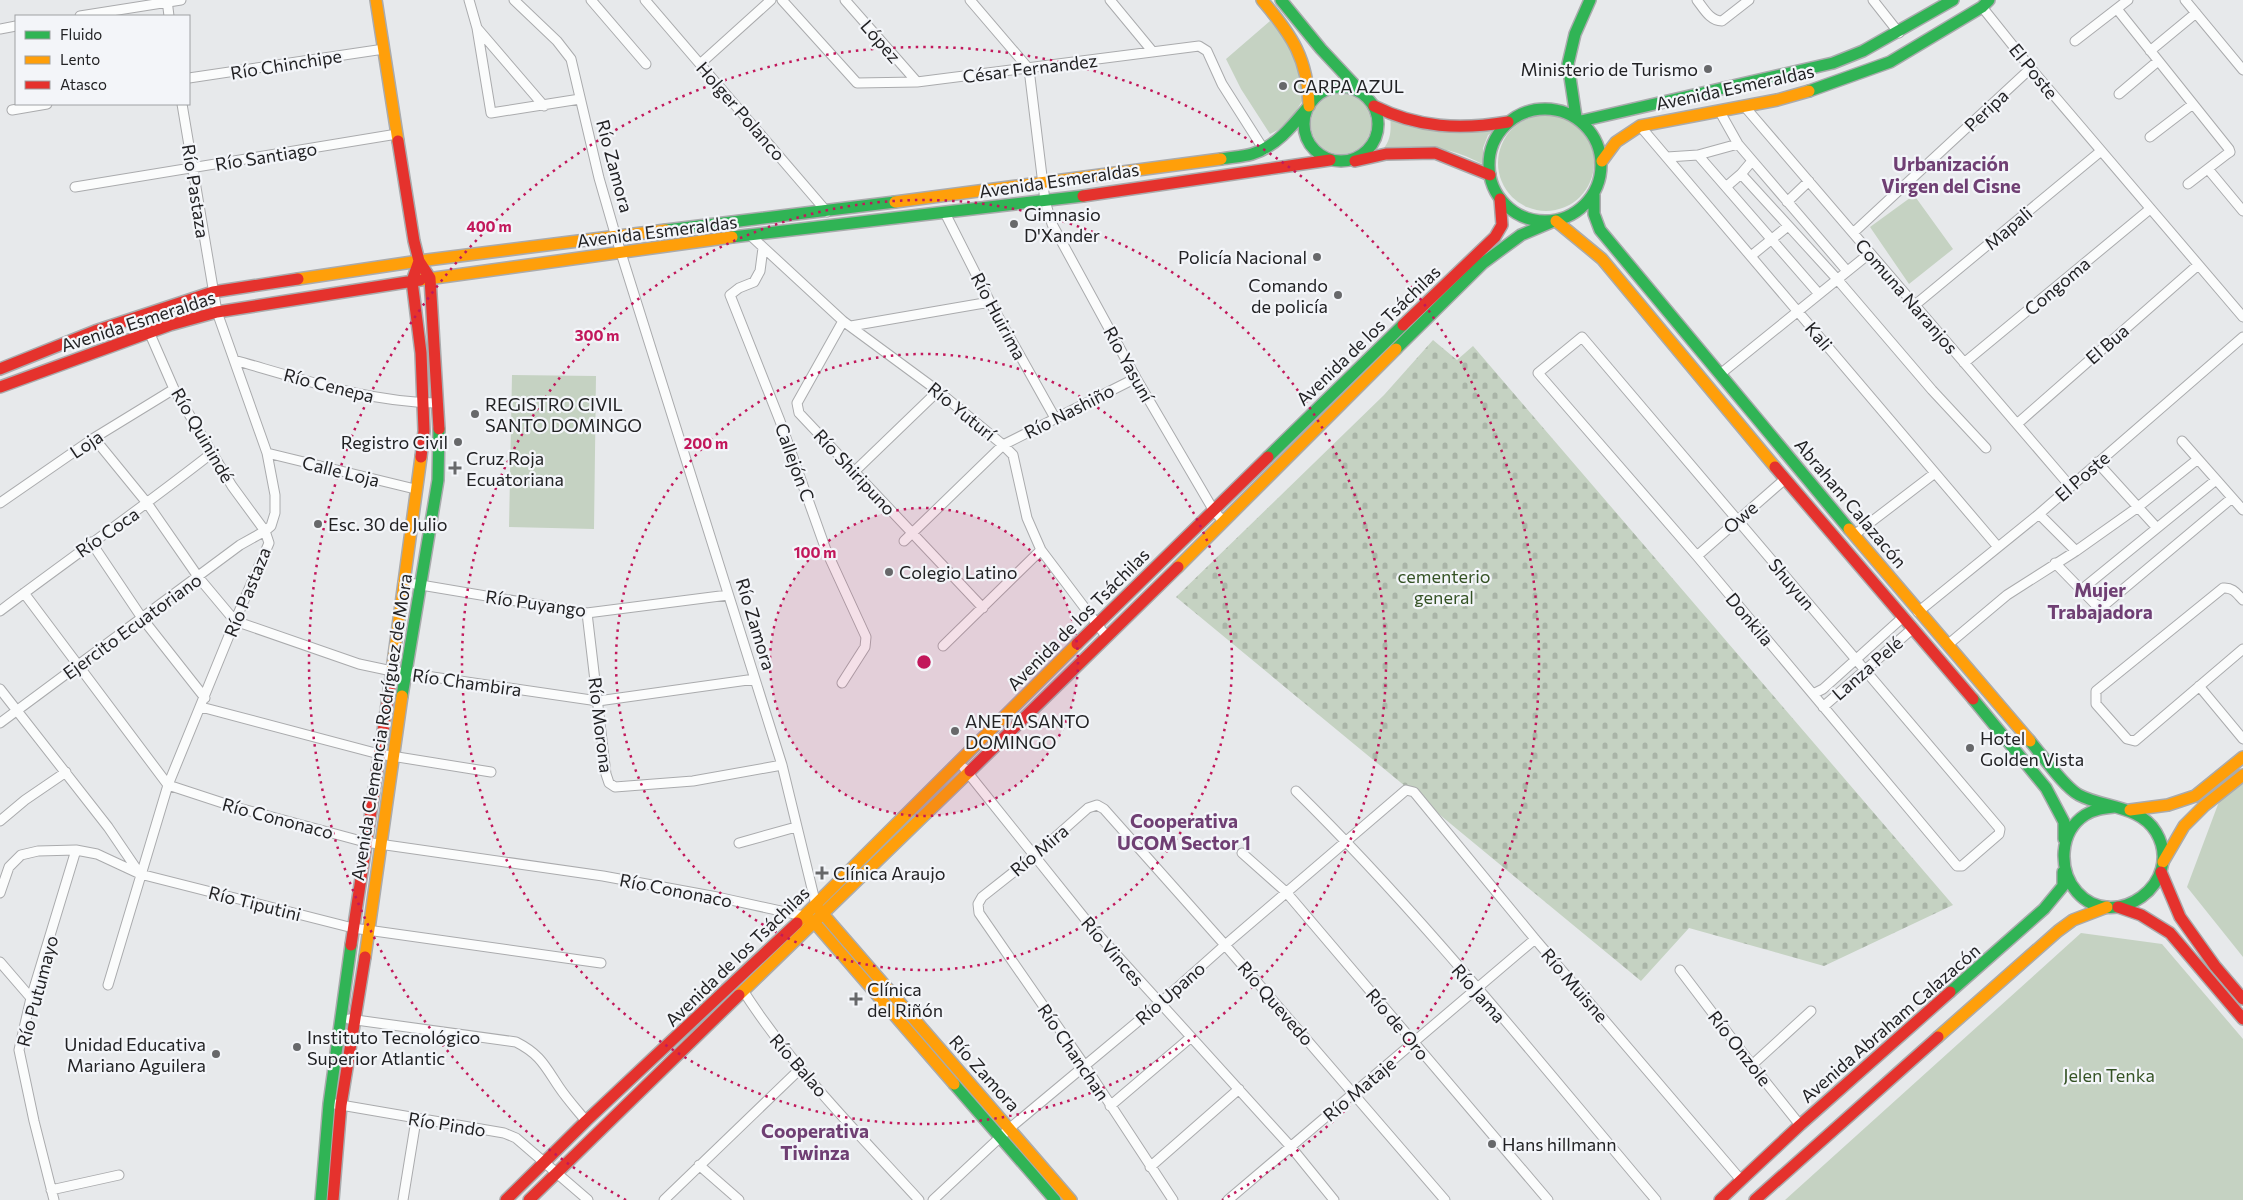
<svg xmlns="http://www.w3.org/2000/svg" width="2243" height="1200" font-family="Commissioner,sans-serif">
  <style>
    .cemetery { fill: url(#cemetery-stones) }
    .park { fill: #c5d2c2 }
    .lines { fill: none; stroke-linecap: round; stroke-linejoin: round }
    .street-casing { stroke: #aaabad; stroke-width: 11 }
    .fast-casing { stroke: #aaabad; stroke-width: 14 }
    .slow-casing { stroke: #aaabad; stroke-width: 14 }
    .jam-casing { stroke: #aaabad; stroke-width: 14 }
    .street { stroke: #fbfcfc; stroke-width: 9 }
    .fast { stroke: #30b455; stroke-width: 11 }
    .slow { stroke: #ff9f0a; stroke-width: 11 }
    .jam { stroke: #e5322d; stroke-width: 11 }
    .ring { fill: none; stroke: #c2185b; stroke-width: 2.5; stroke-dasharray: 2.5 5 }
    .poi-dot { fill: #67686a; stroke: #f3f5f9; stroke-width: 2 }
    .labels { text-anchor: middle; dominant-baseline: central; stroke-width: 4.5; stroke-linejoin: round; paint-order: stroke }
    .street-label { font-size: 18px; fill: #222224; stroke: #f3f5f9 }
    .poi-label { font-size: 18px; fill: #222224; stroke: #f3f5f9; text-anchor: start }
    .park-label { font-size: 18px; fill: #345224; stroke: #f3f5f9 }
    .neighbourhood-label { font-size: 19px; font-weight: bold; fill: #6f3f73; stroke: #f3f5f9 }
    .centre { fill: #c2185b; stroke: #f3f5f9; stroke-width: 2.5 }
    .ring-label { font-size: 15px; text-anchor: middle; font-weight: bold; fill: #c2185b; stroke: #f3f5f9; stroke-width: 4.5; stroke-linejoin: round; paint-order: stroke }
  </style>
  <defs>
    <pattern id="cemetery-stones" width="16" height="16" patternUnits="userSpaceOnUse" patternTransform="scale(1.25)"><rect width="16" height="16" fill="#c5d2c2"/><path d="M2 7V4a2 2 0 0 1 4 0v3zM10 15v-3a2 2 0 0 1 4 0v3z" fill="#a9b4a7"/></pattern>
  </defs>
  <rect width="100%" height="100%" fill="#e7e9eb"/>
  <path class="cemetery" d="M1433,340L1457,360L1473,346L1953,905L1824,966L1689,928L1641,981L1176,597L1384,395Z"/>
  <path class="park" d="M1270,21L1296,52L1304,93L1302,101L1295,113L1278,130L1270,134L1241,89L1226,59Z
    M1311 124a30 30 0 1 1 60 0a30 30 0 1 1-60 0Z
    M1390,114L1493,132L1488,135L1483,148L1484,165C1446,144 1424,146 1383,149C1392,139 1391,127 1390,114Z
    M1498 163a48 48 0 1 1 96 0a48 48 0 1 1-96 0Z
    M1914,195L1953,249L1909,284L1870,227Z
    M512,375L596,376L594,529L509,527Z
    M2243,781V957L2187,887L2220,799Z
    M2081,933L2162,944L2243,1039V1200H1785Z"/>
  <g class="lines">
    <defs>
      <path id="street" d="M167,0L169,16
        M469,0L477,28L491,113L580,99
        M514,0L557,41L571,59L599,178L616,237L782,765L816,905
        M591,0L646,64
        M645,0L827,212
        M782,0L857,83L917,82L1199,46L1207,51L1222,84L1264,150
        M845,0L917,82
        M970,0L1029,69L1045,201L1052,224L1136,378L1214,511L1223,521
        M1110,0L1153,52
        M1697,0C1704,9 1710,21 1722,21L1749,0
        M1873,0L1899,33
        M2185,0L2243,70
        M1982,7L2034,72L2243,317
        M2117,9L2229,149L2230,152L2227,154L2188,184
        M80,16L181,0
        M477,28L544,106
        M0,29L16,26
        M2075,41L2128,0
        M2150,51L2196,13
        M700,64L771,0
        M189,78L384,49
        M2119,94L2158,61
        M1745,107L2070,486
        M12,110L47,104
        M1720,112L1738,144L1847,271
        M1640,126L1998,547
        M2150,137L2193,104
        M1698,155L1738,144
        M1667,157L1698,155L1819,294
        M1752,161L1741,174L1837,279L1932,390L1986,448
        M2208,169L2243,211
        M1727,186L1741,174
        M75,187L397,134
        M1787,202L1809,181
        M945,213L990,302L1055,418
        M1853,233L2031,68
        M751,236L843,321L938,391L1003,445L1013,455L1027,518L1041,550L1106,636
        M763,248L760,271L754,282L739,288L730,295L780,421L826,550L866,637L865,647L842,683
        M1751,256L1788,226
        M1915,305L2101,151
        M843,321L797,403L799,413L983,608
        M851,326L990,302
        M1582,337L2000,829L1999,834L1962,866H1957L1697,556L1538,373Z
        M234,360C301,379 368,402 438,403
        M1964,363L2150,209
        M1724,371L1870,253
        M2017,424L2198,265
        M94,438L147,503L199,578L235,621L359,664L392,671L598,701L755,679
        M2182,441L2243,510
        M267,453L415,489
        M2097,462L2157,528
        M855,471L938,391
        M0,503L94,438L174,389
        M2039,514L2076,551
        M1854,535L1935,473
        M904,541L1003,445L1136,378
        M91,542L142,618L205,698
        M1697,556L1785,479
        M2055,563L2095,604L2102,607L2232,498
        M403,582L587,613L728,595
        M2081,590L2216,480
        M24,593L168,785L235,807L365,842L603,876L717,897L804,916
        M2243,600C2237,594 2233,587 2223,588L2096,691V704L2127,739L2135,741L2243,649
        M0,611C71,558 143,507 212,453
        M1918,612L2039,514L2243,337
        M587,613L606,774L609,783L615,787L693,781L782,765
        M1951,642L2007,595L2076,551L2138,507L2198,459
        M943,646L1041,550
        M2199,686L2243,739
        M0,689L108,827L140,874
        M1813,694L1823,689L1902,618
        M201,707L379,754L491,772
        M1823,707L1912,629
        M0,723L240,545L265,531L232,486L174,389L150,334
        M964,768L1094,930L1291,1147L1334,1200
        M1296,791C1425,918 1539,1062 1656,1200
        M0,821L25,800L66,772
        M739,843L796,827
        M1242,853L1286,892L1548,1200
        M0,893L9,867L21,855L38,851L76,850L97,854L140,874L353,928L601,963
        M0,962L31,998
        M1680,970L1752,1065L1800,1125
        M108,985L168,785L235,621L269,543L265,531L271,526L275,513V495L267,453L217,312L182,104
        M744,992C793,1068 858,1133 919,1200
        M349,1019L516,1042C540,1054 545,1066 559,1087C567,1099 577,1110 586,1121
        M1752,1065L1811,1011
        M335,1104L504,1133L516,1138L588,1200
        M1110,1106L1190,1038
        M699,1165L739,1200
        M1150,1167L1239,1089
        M51,1190L119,1175
        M54,1200L34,1121L19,1050L31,998L76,850
        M403,1200L416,1120
        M664,1200L800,1069
        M933,1200L1010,1128L1160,1003L1225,945L1406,790L1414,792L1535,939L1741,1180
        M1173,1200L1085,1066L979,913L978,904L982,897L1034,856L1088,808L1097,805L1104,809L1225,945L1445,1200
        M1228,1200L1535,939"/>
      <path id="fast" d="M1281,0L1321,49L1364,95
        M1304 124a37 37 0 1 1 74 0a37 37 0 1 1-74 0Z
        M1809,91L1890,62L1982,7L1989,0
        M1489 165a56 56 0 1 1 112 0a56 56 0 1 1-112 0Z
        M1576,117L1568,64L1575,34L1590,0
        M1581,121L1833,63L1863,51L1953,0
        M1221,159C1231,157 1242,157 1252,154C1276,147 1294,124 1309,106
        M1594,195V214L1600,230L1849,529
        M666,230L895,202
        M732,237L1083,196
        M1396,349L1483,263L1521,235L1554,221
        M1268,457L1403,325
        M402,696L438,480L439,429
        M1973,699L2046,788L2064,822V839
        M2030,741C2042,755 2064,787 2079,795C2103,808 2140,805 2156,832C2186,883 2114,934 2077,892C2058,870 2059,832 2085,815C2094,809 2104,808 2114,807
        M1950,992L2044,909L2063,886V872
        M954,1084L1055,1200
        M321,1200L329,1104L351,945"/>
      <path id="slow" d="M376,0L398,141
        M1262,0C1292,35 1308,59 1309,106
        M1602,161L1616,142L1640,126L1777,100L1809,91
        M895,202L1221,159
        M1556,221L1602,259L1775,467
        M298,279L419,261L666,230
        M420,280L732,237
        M1849,529L2030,741
        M1178,567L1396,349
        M391,678L421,457
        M2130,810L2168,805L2195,796L2243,757
        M2163,862L2184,826L2204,806L2243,775
        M817,907L1071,1200
        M808,919L814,922L954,1084
        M797,923L1077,644
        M365,957L402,696
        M739,995L970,771
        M1938,1037L2058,931L2073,920L2107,907"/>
      <path id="jam" d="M1374,106C1418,128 1460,130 1508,122
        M398,141L414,241L419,261L430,278L439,429
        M1355,161L1386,154L1435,153L1490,175
        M1083,196L1330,160
        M419,261L412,281L421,353L424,431L421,457
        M1403,325L1495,237L1502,225L1500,199
        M0,369L95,331L213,292L298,279
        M0,387L170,325L217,312L420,280
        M1775,467L1973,699
        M1077,644L1268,457
        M970,771L1178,567
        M2161,872L2180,917L2215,966L2243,999
        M2118,907L2141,915L2170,933L2243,1019
        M351,945L391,678
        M333,1200L341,1105L365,957
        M506,1200L586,1121L797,923
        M529,1200L739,995
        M1720,1200L1800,1125L1950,992
        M1755,1200L1938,1037"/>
    </defs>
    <use href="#street" class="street-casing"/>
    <use href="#fast" class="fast-casing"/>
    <use href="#slow" class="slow-casing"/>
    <use href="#jam" class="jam-casing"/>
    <use href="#street" class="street"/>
    <use href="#fast" class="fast"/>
    <use href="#slow" class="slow"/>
    <use href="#jam" class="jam"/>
  </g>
  <circle cx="924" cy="662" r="154" fill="#c2185b" fill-opacity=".12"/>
  <g class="ring">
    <circle cx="924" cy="662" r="154"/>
    <circle cx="924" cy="662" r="308"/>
    <circle cx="924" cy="662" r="462"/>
    <path d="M626 1200A615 615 0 1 1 1222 1200"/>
  </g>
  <g class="poi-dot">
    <circle cx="1708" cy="69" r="5"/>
    <circle cx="1283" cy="86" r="5"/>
    <circle cx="1014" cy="224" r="5"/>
    <circle cx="1317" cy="257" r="5"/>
    <circle cx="1338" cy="295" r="5"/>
    <circle cx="475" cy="414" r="5"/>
    <circle cx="458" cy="442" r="5"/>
    <path d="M452.5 460.5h5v5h5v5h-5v5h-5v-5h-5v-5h5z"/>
    <circle cx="318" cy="524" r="5"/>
    <circle cx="889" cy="572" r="5"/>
    <circle cx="955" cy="731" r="5"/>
    <circle cx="1970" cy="748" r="5"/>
    <path d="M819.5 865.5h5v5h5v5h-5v5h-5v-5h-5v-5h5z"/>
    <path d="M853.5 991.5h5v5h5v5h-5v5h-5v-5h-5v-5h5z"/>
    <circle cx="297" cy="1047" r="5"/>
    <circle cx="216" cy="1054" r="5"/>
    <circle cx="1492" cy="1144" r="5"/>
  </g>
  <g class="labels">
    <g class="street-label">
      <text transform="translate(881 41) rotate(49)">López</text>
      <text transform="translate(286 64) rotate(-9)">Río Chinchipe</text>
      <text transform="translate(1030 68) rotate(-7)">César Fernandez</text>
      <text transform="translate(2034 71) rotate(51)">El Poste</text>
      <text transform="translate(1735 87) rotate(-12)">Avenida Esmeraldas</text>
      <text transform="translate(1986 110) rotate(-43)">Peripa</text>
      <text transform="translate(741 111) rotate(49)">Holger Polanco</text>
      <text transform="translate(266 156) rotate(-9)">Río Santiago</text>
      <text transform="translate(615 166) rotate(75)">Río Zamora</text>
      <text transform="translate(1059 180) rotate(-8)">Avenida Esmeraldas</text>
      <text transform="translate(196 191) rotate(81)">Río Pastaza</text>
      <text transform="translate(2008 228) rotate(-40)">Mapali</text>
      <text transform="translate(657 231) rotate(-7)">Avenida Esmeraldas</text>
      <text transform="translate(2057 286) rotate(-40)">Congoma</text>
      <text transform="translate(1907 296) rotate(49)">Comuna Naranjos</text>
      <text transform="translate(999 316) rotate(62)">Río Huirima</text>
      <text transform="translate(138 321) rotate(-18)">Avenida Esmeraldas</text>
      <text transform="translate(1368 335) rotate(-44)">Avenida de los Tsáchilas</text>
      <text transform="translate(1819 336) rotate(50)">Kali</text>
      <text transform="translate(2107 344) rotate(-41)">El Bua</text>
      <text transform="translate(1129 364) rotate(61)">Río Yasuní</text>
      <text transform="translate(329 385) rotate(14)">Río Cenepa</text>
      <text transform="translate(962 411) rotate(39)">Río Yuturí</text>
      <text transform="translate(1069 411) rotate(-27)">Río Nashiño</text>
      <text transform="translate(203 435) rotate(60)">Río Quinindé</text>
      <text transform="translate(86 444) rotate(-34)">Loja</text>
      <text transform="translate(795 462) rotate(70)">Callejón C</text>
      <text transform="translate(341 471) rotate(14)">Calle Loja</text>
      <text transform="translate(855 472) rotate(47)">Río Shiripuno</text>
      <text transform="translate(2082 476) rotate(-41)">El Poste</text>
      <text transform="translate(1851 503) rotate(50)">Abraham Calazacón</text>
      <text transform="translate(1740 517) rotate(-41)">Owe</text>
      <text transform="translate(107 532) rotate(-35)">Río Coca</text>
      <text transform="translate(1792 584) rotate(50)">Shuyun</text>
      <text transform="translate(247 592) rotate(-68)">Río Pastaza</text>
      <text transform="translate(536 603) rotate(8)">Río Puyango</text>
      <text transform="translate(1078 619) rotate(-45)">Avenida de los Tsáchilas</text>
      <text transform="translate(1750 619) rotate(50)">Donkila</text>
      <text transform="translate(756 624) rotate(73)">Río Zamora</text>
      <text transform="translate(132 626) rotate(-36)">Ejercito Ecuatoriano</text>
      <text transform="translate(1867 668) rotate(-41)">Lanza Pelé</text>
      <text transform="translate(467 682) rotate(8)">Río Chambira</text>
      <text transform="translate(601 725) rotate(83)">Río Morona</text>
      <text transform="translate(381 727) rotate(-81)">Avenida Clemencia Rodríguez de Mora</text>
      <text transform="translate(278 818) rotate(15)">Río Cononaco</text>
      <text transform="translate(1039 850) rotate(-40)">Río Mira</text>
      <text transform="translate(676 890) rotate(11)">Río Cononaco</text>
      <text transform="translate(255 903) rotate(14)">Río Tiputini</text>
      <text transform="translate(1113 951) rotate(49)">Río Vinces</text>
      <text transform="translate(737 956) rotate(-44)">Avenida de los Tsáchilas</text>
      <text transform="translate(1575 985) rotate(49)">Río Muisne</text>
      <text transform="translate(37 991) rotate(-75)">Río Putumayo</text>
      <text transform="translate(1170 993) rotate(-41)">Río Upano</text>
      <text transform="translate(1479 993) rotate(49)">Río Jama</text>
      <text transform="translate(1276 1003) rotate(49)">Río Quevedo</text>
      <text transform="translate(1890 1023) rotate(-41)">Avenida Abraham Calazacón</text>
      <text transform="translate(1398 1024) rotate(50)">Río de Oro</text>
      <text transform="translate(1740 1048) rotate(52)">Río Onzole</text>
      <text transform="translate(1074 1052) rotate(56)">Río Chanchan</text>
      <text transform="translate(799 1065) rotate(49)">Río Balao</text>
      <text transform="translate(985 1073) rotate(48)">Río Zamora</text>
      <text transform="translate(1359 1089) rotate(-40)">Río Mataje</text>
      <text transform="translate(447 1124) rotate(9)">Río Pindo</text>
    </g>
    <g class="poi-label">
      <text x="1698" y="69" text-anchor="end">Ministerio de Turismo</text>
      <text x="1293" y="86">CARPA AZUL</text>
      <text x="1024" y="214">Gimnasio<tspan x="1024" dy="21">D'Xander</tspan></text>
      <text x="1307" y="257" text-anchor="end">Policía Nacional</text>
      <text x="1328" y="285" text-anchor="end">Comando<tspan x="1328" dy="21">de policía</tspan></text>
      <text x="485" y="404">REGISTRO CIVIL<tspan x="485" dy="21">SANTO DOMINGO</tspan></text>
      <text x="448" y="442" text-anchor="end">Registro Civil</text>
      <text x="466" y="458">Cruz Roja<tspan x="466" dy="21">Ecuatoriana</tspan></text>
      <text x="328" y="524">Esc. 30 de Julio</text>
      <text x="899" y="572">Colegio Latino</text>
      <text x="965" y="721">ANETA SANTO<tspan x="965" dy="21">DOMINGO</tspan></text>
      <text x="1980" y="738">Hotel<tspan x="1980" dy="21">Golden Vista</tspan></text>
      <text x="833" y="873">Clínica Araujo</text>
      <text x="867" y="989">Clínica<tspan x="867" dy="21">del Riñón</tspan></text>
      <text x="307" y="1037">Instituto Tecnológico<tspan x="307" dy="21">Superior Atlantic</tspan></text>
      <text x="206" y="1044" text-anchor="end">Unidad Educativa<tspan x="206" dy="21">Mariano Aguilera</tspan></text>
      <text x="1502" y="1144">Hans hillmann</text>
    </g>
    <g class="park-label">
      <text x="1444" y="576">cementerio<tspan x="1444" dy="21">general</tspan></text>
      <text x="2109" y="1075">Jelen Tenka</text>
    </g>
    <g class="neighbourhood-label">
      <text x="1951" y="163">Urbanización<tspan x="1951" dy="22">Virgen del Cisne</tspan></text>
      <text x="2100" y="589">Mujer<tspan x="2100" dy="22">Trabajadora</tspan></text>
      <text x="1184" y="820">Cooperativa<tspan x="1184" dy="22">UCOM Sector 1</tspan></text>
      <text x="815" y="1130">Cooperativa<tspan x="815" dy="22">Tiwinza</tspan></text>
    </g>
  </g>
  <circle cx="924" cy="662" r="8" class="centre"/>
  <g class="ring-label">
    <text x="489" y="232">400 m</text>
    <text x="597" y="341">300 m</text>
    <text x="706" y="449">200 m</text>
    <text x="815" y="558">100 m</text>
  </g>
  <rect x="15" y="15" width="175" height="90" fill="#f3f5f9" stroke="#9fa1a4"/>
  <rect x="25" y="31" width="25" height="8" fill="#30b455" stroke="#9fa1a4"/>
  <text x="60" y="40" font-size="15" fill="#222224">Fluido</text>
  <rect x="25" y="56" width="25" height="8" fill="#ff9f0a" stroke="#9fa1a4"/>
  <text x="60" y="65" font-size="15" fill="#222224">Lento</text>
  <rect x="25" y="81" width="25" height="8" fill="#e5322d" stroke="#9fa1a4"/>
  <text x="60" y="90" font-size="15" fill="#222224">Atasco</text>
</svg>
